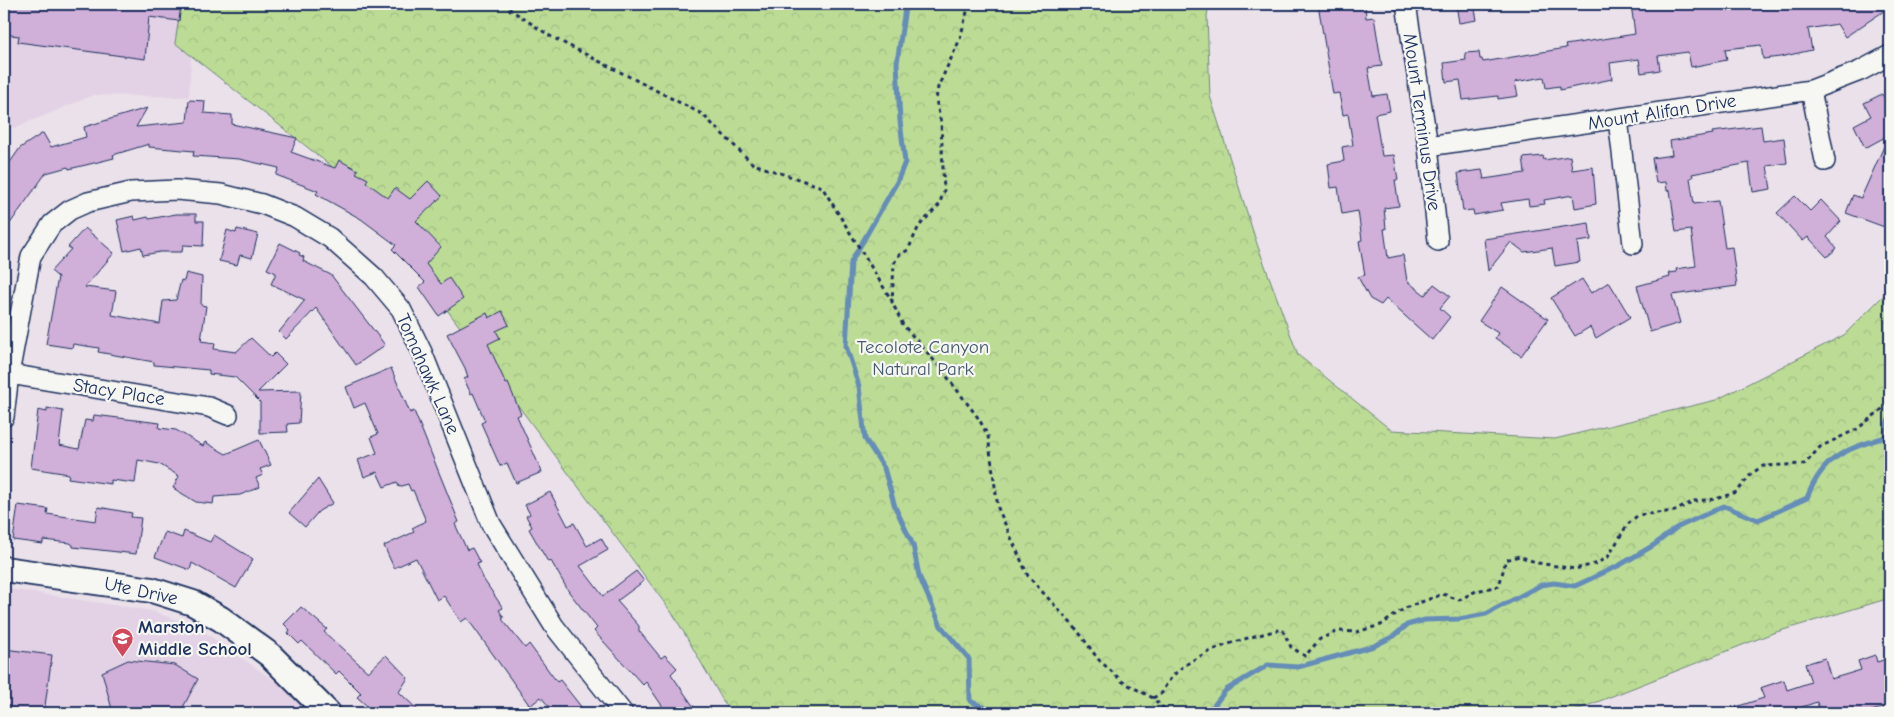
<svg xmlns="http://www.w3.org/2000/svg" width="1894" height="717" font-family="'Comic Neue',sans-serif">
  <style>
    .built { fill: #e3d2e5 }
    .park { fill: url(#park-crowns); stroke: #6c867a }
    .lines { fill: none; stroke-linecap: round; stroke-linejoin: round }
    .stream { stroke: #658db8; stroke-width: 5 }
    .building { fill: #d0afd9; stroke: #1b2f5e }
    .minor-casing { stroke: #1b2f5e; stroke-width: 22 }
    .tertiary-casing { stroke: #1b2f5e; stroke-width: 28 }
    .path { stroke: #1b2f5e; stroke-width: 3; stroke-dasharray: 4 4; stroke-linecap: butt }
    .minor { stroke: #f6f6f2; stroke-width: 19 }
    .tertiary { stroke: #f6f6f2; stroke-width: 24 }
    .labels { text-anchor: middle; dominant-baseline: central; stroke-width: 4.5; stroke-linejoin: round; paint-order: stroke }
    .street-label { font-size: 19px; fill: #1b2f5e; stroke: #f6f6f2 }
    .park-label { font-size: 19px; fill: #435a6c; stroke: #f6f6f2 }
    .poi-label { font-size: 19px; font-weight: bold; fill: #1b2f5e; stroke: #f6f6f2; text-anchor: start }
  </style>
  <defs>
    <pattern id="park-crowns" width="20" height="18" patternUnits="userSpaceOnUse" patternTransform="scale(1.25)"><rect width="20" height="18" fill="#bcdc95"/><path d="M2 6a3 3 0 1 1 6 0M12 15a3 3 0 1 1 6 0" fill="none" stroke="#a1bd83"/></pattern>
  </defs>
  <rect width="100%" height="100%" fill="#ebe1ea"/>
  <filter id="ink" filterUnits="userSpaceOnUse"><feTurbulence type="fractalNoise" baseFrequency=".02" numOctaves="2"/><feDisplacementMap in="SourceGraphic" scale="10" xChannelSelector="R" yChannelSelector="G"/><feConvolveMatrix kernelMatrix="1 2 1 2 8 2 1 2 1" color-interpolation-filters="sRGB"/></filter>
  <g filter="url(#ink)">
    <path class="built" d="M4,4H194L189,97L94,95L14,128L4,123Z
      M4,588L152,611L197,627L283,687L307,713H4Z"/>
    <path class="park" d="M181,4H1209L1207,16L1210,96L1257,244L1298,355L1391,430L1555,439L1716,400L1844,335L1890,289V598L1773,633L1569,713H730L675,617L416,268L330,165L175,43Z"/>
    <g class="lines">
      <path class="stream" d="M908,4L905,8L897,63L900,121L905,162L897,182L851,262L846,346L859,386L865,439L884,468L895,507L913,545L919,576L941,626L969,659L970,701L997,713
        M1208,713L1226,690L1268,665L1298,667L1374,646L1394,636L1407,625L1425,620L1459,619L1486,614L1541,585L1554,583L1575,586L1620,565L1654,545L1676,528L1724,506L1758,520L1807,498C1823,456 1845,450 1885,437L1887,423L1890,418"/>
    </g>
    <path class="building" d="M4,4H181L179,21L149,17L145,59L18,42L19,36L4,34Z
      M1318,4H1365L1366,18L1374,17L1382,66L1368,68L1373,96L1387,94L1390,111L1375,114L1382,156L1394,155L1398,180H1395L1399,206L1384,208L1386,229H1384L1388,258L1403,255L1407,281L1425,295L1434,284L1450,296L1440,308L1450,317L1432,340L1386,299L1381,305L1370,299L1358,277L1365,275L1359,241L1362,240L1358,211L1342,214L1338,187L1331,188L1328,164L1344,161L1342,147L1353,145L1348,114L1343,115L1339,93L1333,94Z
      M1456,4H1474L1477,20L1459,23Z
      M1631,4H1665V8L1692,4H1721L1722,10L1759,5L1760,9L1788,4H1890V7L1845,37L1837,24L1808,29L1812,50L1780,57L1763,59L1761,45L1725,49L1727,60L1691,67L1688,52L1658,56L1660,70L1641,73L1639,59L1610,63L1612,79L1560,90V86L1546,88L1544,77L1515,82L1518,96L1498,99V96L1463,100L1460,80L1446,82L1444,63L1466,60L1465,53L1479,52L1480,59H1482L1483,62L1566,48L1565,45L1635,34Z
      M1882,94L1890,109V229L1846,213L1853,195L1861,198L1889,135L1865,148L1854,125L1871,116L1864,103Z
      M189,100L205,101L204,113L232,115V124L297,138L291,152L335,168L339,160L358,170L356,173L368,179L366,182L388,198L395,188L410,199L428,181L442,196L416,221L441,247L426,264L441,284L449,278L463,299L439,316L419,287L425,282L392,249L396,245L361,219L316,194L318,191L276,175L279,168L239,159L193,156L194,151L149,147V144L113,155L114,158L94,163L69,169L68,167L46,173L4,232V171L20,148L43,133L51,147L86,137L84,127L147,108L136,127L187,122Z
      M1761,126L1763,141L1784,138L1787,163L1767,166L1771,189L1753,192L1749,163L1692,174L1693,177L1690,178L1694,204L1718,201L1725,248L1732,247L1737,286L1672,295L1680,323L1650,332L1637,286L1670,277L1669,273L1677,272L1676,269L1696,266L1691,230L1676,232L1670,190L1667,191L1666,182L1656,183L1652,158L1672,155L1670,141L1713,134L1712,132Z
      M1543,156L1544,160L1570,156L1572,170L1593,167L1596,204L1575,208L1573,195L1544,200L1545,204L1529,206L1528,199L1501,203L1503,210L1474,215L1473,210L1463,211L1458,173L1482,170L1484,179L1525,173L1523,158Z
      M1795,196L1810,211L1821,200L1841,221L1827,237L1837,248L1827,257L1808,237L1803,241L1777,213Z
      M176,214H196V221H204L203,246L183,245L182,252H160L143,255L141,247L124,251L117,220L134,216L135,220L148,217L149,219Z
      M1589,223L1591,240L1577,242L1580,262L1555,266L1552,248L1524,252L1511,242L1488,271L1484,239Z
      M85,228L114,253L85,287L116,291L112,315L160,324L163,301L176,300L181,280L184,281L186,273L202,277L201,305L206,306L201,341L215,343L214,349L236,352L251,338L271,357L275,353L286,364L258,392L301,391L299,423L287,424L288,432L260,433V402L235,377L209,374V370L154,365V362L98,352L99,348L73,344L72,348L46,344L58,277L51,271L71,249L68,247Z
      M237,229L258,234L252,258L240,255L237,265L219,261L227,230L236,233Z
      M280,243L300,253L299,255L304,257L303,261L331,275L385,345L356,365L316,308L286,339L279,332L305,300L271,284L276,273L267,269Z
      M1582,279L1591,293L1609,282L1630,317L1596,338L1590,327L1575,336L1551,298Z
      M1502,287L1548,319L1521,356L1495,338L1498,333L1479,321Z
      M502,311L509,325L496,331L500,338L488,344L506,384L508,383L521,414L517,416L542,472L516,483L507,463L500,466L481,423L485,421L473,393L471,394L464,379L468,377L465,368L447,334L487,313L489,318Z
      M391,368L410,413L414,411L423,433L459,522L455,524L467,550L472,548L480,563L477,564L484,580L503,608L499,610L504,618L502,619L525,648L529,644L557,682L560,680L586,713H554L541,697L530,706L467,618L461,622L444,596L437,600L416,558L394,568L384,546L414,532L412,528L426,521L413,490L411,491L408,484L399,487L397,482L384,487L377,472L364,477L358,460L377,453L371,437L378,434L365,403L354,408L346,387Z
      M47,408L63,411L59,445L79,449L85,420L93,421L94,415L160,423L159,428L176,430L203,446L205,442L226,454L259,440L271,465L260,469L263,475L256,478L260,487L240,495L214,497L213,504L196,502L173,488L179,476L159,464L138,460L135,483L111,480V484L68,478L69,474L31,468L38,410L47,412Z
      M318,479L333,503L319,511L305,527L289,513Z
      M550,492L568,526L574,523L587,546L601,538L608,550L580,566L603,596L636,571L644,581L617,601L639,626V631L661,658L665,655L677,668L671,674L698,713H667L646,682L643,685L594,631L597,628L569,592L551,561L548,562L529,529L532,527L526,516L530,514L525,505Z
      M18,505L48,509L47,514L96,521L98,507L132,513L131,517L141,518L136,554L73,547V545L70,543L43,540V544L13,540Z
      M184,531L210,542L214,535L253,559L236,588L192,563L190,570L155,557L165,532L182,538Z
      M301,607L327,629L324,632L368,672L386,655L408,678L399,692L421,713H360L367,706L357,697L361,693L339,671L336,674L302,641L299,644L288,633L290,630L284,624Z
      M4,649L52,655L44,713H4Z
      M1875,655L1877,662L1890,658V684L1886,685L1887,689L1883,690L1888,706L1865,713H1820L1817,702L1790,711L1791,713H1727L1726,710L1764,698L1760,688L1784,680L1787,690L1811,682L1805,664L1825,658L1831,679L1861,670L1858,661Z
      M128,660L175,665L198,679L180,713H113L102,672Z"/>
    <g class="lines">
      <defs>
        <path id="minor" d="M1406,4L1428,146L1438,241
          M1811,90L1825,161
          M1618,119L1633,244
          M1428,146L1811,90L1860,71L1890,55
          M9,374L209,407L228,415
          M4,417L9,374L31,256L52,224L70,210L88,202L131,192L177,190L221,194L262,204L295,217L330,238L374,277L401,309L422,352L491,524L554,626L623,713"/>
        <path id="tertiary" d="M4,569L152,590L193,603L221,619L270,655L328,713"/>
      </defs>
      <use href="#minor" class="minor-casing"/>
      <use href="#tertiary" class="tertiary-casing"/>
      <path class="path" d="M502,4L550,36L702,114L753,164L822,187L892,301
        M969,4L960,39L938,87L936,100L941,123L944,191L939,205L919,226L908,250L899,255L894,263L892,302L903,325L939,366L979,419L988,436L998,508L1028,576L1077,630L1098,659L1123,682L1153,698L1168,713
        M1153,698L1162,693C1178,653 1244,639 1282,629L1291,647L1305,656L1320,639L1338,631L1356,632L1381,625L1405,608L1443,594L1459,600L1476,591L1499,586L1506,560L1519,556L1538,563L1575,569L1595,564L1608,557L1627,525L1638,515L1675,511L1694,501L1716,499L1737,492L1751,474L1763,466L1805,464L1820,447L1857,429L1890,403"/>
      <use href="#minor" class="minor"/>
      <use href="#tertiary" class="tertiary"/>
    </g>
  </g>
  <defs>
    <symbol id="school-pin" viewBox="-11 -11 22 30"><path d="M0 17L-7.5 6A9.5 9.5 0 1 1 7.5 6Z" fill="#d1495b" stroke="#f6f6f2"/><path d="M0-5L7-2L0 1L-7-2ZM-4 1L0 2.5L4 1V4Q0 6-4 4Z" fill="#fff"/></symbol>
  </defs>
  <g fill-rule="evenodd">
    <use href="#school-pin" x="110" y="626" width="25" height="34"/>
  </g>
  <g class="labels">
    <g class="street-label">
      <text transform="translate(1662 112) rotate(-9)">Mount Alifan Drive</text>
      <text transform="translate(1422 122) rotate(82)">Mount Terminus Drive</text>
      <text transform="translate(428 374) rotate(66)">Tomahawk Lane</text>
      <text transform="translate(119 392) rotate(9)">Stacy Place</text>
      <text transform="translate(141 591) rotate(12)">Ute Drive</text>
    </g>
    <g class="park-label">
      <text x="923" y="347">Tecolote Canyon<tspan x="923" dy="22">Natural Park</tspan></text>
    </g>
    <g class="poi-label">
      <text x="138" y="627">Marston<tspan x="138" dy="22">Middle School</tspan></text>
    </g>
  </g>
  <rect width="1894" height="717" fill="none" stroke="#f6f6f2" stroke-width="20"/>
  <rect x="10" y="10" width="1874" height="697" fill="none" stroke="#1b2f5e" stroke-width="2" filter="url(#ink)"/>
</svg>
